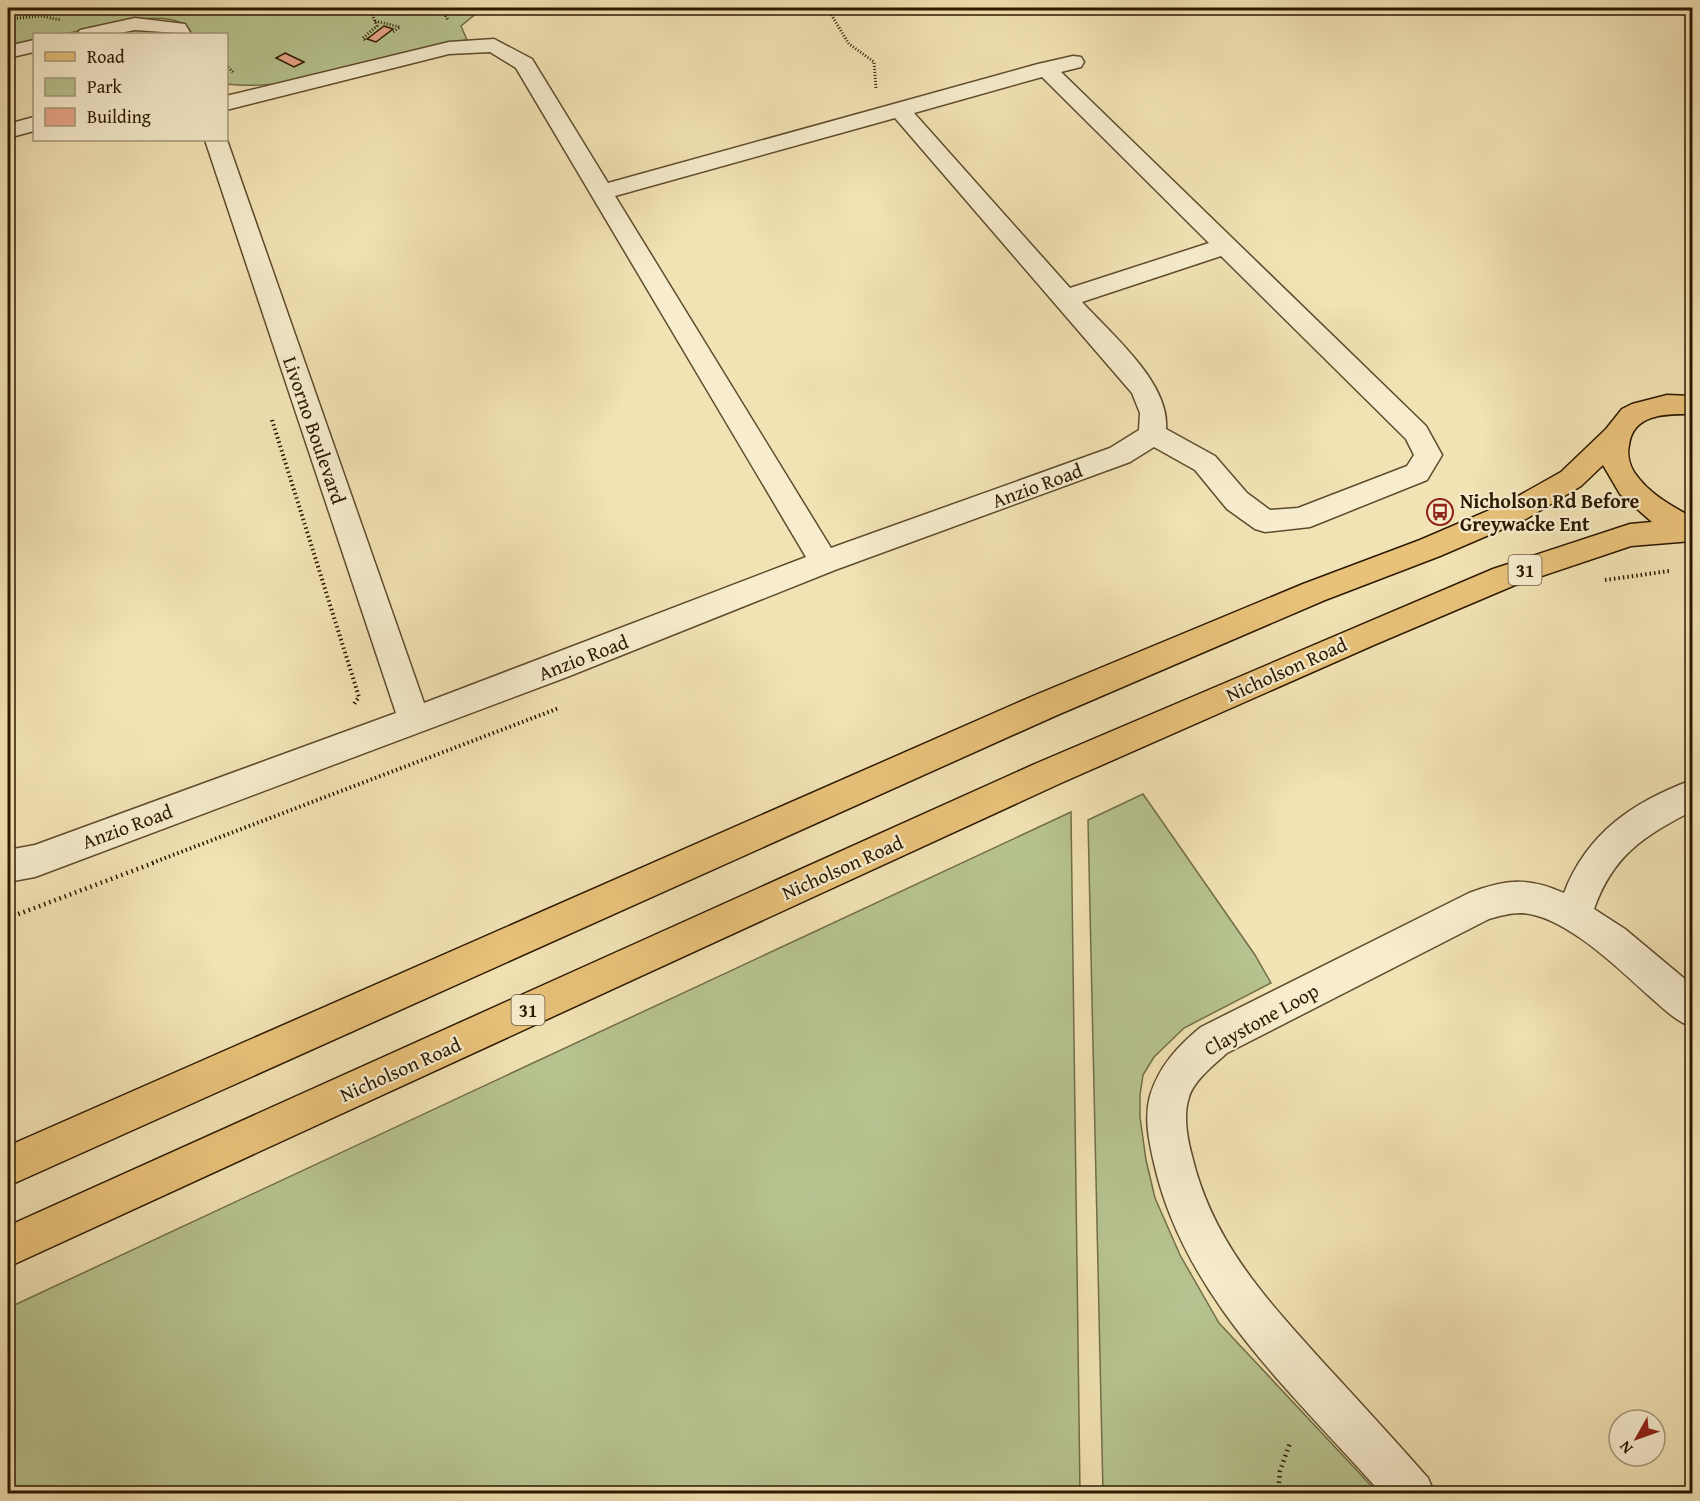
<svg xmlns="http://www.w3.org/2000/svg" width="1700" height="1501" font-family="'Gentium Book Plus',serif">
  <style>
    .green { fill: #b7c490; stroke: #726e48; stroke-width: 1.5 }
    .building { fill: #e9a689; stroke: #2c1800; stroke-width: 1.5 }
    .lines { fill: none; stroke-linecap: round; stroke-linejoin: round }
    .street-casing { stroke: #5e4b2d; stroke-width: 3 }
    .primary-casing { stroke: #2c1800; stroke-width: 3 }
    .path-far2 { stroke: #2c1800; stroke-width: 3; stroke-dasharray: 1 2; stroke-linecap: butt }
    .path-far1 { stroke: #2c1800; stroke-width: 4; stroke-dasharray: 1.5 3; stroke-linecap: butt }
    .path { stroke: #2c1800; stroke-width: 4.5; stroke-dasharray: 1.5 4; stroke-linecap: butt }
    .street { fill: #f7edce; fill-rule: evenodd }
    .primary { fill: #e9c27a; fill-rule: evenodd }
    .labels { text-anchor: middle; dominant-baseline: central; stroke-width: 4.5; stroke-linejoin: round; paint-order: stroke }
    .shield { fill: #f7edce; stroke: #69583e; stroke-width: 1.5 }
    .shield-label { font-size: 18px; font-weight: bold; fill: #2c1800 }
    .street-label { font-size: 20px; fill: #2c1800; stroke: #f7edce }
    .poi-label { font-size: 20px; font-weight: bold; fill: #2c1800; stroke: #f7edce; text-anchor: start }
  </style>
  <rect width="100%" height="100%" fill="#f2e3b4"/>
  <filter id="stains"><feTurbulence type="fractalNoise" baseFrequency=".00333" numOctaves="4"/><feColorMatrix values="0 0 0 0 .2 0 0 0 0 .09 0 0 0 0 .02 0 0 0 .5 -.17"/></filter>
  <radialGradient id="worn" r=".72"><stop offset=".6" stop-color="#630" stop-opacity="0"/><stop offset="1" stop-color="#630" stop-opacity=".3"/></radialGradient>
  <path class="green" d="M8,8H483L461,26L467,40C400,56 293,93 227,84L226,34H192C177,0 93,31 62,34C53,35 44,34 34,34V41L8,47Z
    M1143,794L1255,955L1271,983L1184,1028L1154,1057L1143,1075L1140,1095V1117L1146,1160L1155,1198L1180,1255L1219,1323L1378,1493H1103L1088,820Z
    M1071,812L1080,1493H8V1308Z"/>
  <path class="building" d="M384,26L393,29L376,42L367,39Z
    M285,53L304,62L294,67L276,58Z"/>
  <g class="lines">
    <defs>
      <path id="street" d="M135,18L185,24L191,34L135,30L115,34H77L80,30Z
        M494,39L532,59L608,183L1038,64L1073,56L1081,57L1084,62L1081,67L1061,72L1426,426L1442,455L1427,480L1310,527L1265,532L1255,529L1227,509L1195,470L1154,447L1130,462L835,570L567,677L35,877L8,882V850L35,845L396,713L205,140H227L424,703L806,557L516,68L490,52L449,54L226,110V96L449,42ZM1042,77L1209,243L1070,288L914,113ZM895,118L1132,393L1140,413L1139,430L1110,448L831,548L615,196ZM1221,256L1406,439L1414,455L1407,466L1298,508L1270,510L1247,493L1215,456L1166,429C1170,383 1112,335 1082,302Z
        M34,40V52L8,58V46Z
        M34,117V131L8,138V124Z
        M1692,780V811C1644,836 1613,855 1594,909L1625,929L1692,985V1027C1675,1021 1662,1007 1648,995C1618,968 1563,914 1521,913C1510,913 1499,916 1489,919L1227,1053C1214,1065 1194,1080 1189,1097C1183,1115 1187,1138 1192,1156C1212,1240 1264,1297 1321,1360C1357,1399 1393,1438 1428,1478L1435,1494H1382C1294,1394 1184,1298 1154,1163C1149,1141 1144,1118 1150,1096C1159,1066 1178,1046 1201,1027L1469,893C1506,879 1528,877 1564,893C1587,833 1633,802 1692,780Z"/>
      <path id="primary" d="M1667,395L1692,396V414C1667,414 1633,413 1629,445C1627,454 1629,464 1634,472C1648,493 1671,506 1692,517V541L1631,546L1515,585L1376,644L1061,783L8,1267V1226L1037,763L1493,569L1630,524L1652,522L1620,494L1603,465L1581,486L1526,519L1440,556L1325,600L1055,716L8,1186V1146L1033,696L1303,584L1420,540L1506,503L1561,472L1606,429L1622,409L1632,404Z"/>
    </defs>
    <use href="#street" class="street-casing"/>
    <use href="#primary" class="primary-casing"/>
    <path class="path-far2" d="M441,8L448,20
      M836,8L829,11L849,44L874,62L876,88
      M203,11L225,8
      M8,19L41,16L61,20
      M375,21L400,27L393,32
      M365,40L363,38L377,26L369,8
      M226,65L233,72"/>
    <path class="path-far1" d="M272,420L359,697L354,704
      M1605,580L1669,571
      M152,863L559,708"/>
    <path class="path" d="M8,918L156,862
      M1278,1494L1280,1471L1290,1443"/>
    <use href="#street" class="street"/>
    <use href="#primary" class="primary"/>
  </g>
  <defs>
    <symbol id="bus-ring" viewBox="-11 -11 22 22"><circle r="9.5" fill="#f7edce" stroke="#8f2418" stroke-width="1.5"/><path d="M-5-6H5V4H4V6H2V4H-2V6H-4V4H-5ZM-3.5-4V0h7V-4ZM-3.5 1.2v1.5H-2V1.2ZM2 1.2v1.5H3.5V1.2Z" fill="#8f2418"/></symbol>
  </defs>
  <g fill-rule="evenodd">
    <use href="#bus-ring" x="1425" y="497" width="30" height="30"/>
  </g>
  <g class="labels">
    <g class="shield">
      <rect x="1508.5" y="555" width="33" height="30" rx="4.5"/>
      <rect x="511.5" y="995" width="33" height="30" rx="4.5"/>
    </g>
    <g class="shield-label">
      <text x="1525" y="570">31</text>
      <text x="528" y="1010">31</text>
    </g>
    <g class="street-label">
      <text transform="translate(315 430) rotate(71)">Livorno Boulevard</text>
      <text transform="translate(1037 485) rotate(-20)">Anzio Road</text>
      <text transform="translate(583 657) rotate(-21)">Anzio Road</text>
      <text transform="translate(1286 669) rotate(-24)">Nicholson Road</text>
      <text transform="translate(127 826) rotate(-20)">Anzio Road</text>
      <text transform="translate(842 867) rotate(-24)">Nicholson Road</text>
      <text transform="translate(1261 1019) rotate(-29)">Claystone Loop</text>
      <text transform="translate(400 1069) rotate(-24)">Nicholson Road</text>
    </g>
    <g class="poi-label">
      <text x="1460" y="500">Nicholson Rd Before<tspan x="1460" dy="23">Greywacke Ent</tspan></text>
    </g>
  </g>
  <rect width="1700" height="1501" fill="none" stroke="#f2e3b4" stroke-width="30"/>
  <rect x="9" y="9" width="1682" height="1483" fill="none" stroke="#2c1800" stroke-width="3"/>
  <rect x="15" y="15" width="1670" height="1471" fill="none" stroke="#2c1800" stroke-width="1.5"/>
  <rect x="33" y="33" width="195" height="108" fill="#f7edce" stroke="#a6987c" stroke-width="1.5"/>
  <rect x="45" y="52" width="30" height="9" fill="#e9c27a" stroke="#a6987c" stroke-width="1.5"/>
  <text x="87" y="63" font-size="18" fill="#2c1800">Road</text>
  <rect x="45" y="78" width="30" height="18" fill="#b7c490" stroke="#a6987c" stroke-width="1.5"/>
  <text x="87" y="93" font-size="18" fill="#2c1800">Park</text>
  <rect x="45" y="108" width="30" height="18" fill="#e9a689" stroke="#a6987c" stroke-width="1.5"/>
  <text x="87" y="123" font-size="18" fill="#2c1800">Building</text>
  <g transform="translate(1637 1438) rotate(230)"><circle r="28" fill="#f7edce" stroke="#a6987c" stroke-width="1.5"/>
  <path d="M0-4.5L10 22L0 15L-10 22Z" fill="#8f2418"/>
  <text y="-9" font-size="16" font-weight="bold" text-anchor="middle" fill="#2c1800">N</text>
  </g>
  <rect width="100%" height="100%" filter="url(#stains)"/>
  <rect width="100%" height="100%" fill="url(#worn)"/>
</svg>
